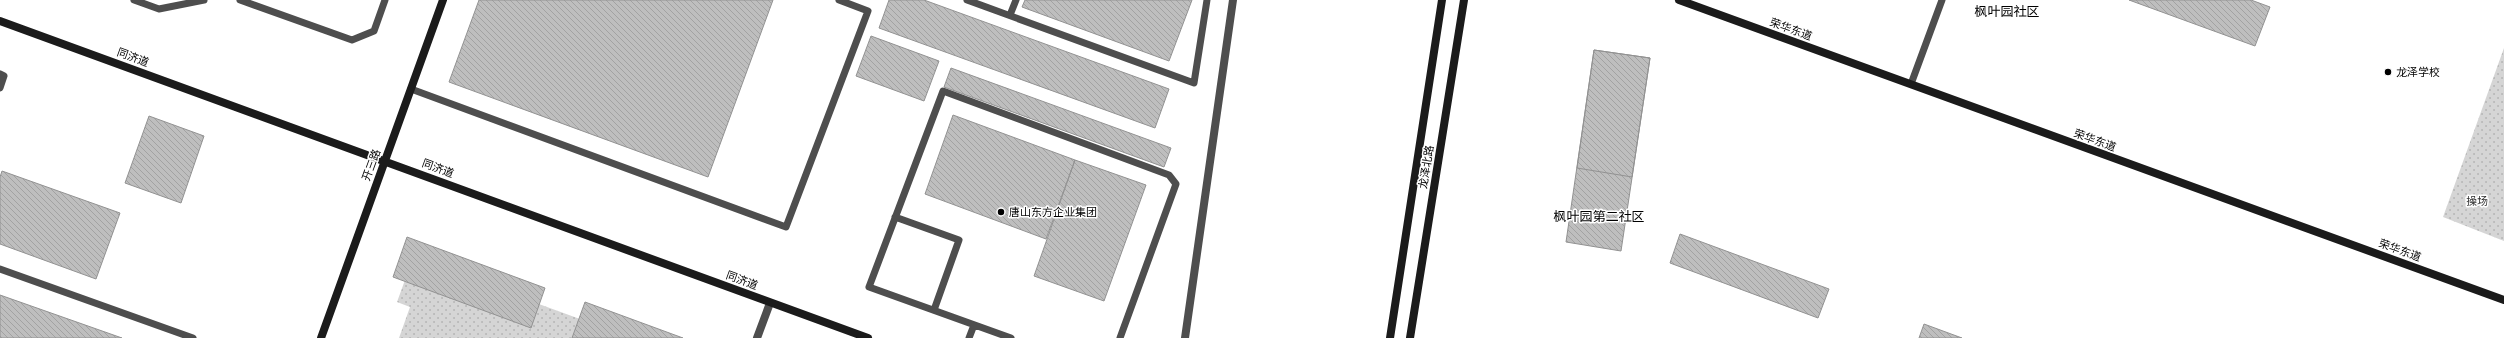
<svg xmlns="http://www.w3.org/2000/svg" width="2504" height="338" font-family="'PT Sans Narrow','Noto Sans SC',sans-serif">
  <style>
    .park { fill: url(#park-dots) }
    .building { fill: url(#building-back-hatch); stroke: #929292 }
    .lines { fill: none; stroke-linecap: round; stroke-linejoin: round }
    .lane { stroke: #4e4e4e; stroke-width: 7 }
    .street { stroke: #4e4e4e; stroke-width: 8 }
    .secondary { stroke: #1b1b1b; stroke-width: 8 }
    .poi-dot { fill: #000; stroke: #fff; stroke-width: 1.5 }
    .labels { text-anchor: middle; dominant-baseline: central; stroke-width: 3; stroke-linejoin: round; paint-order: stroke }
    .street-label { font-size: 11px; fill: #000; stroke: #fff }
    .poi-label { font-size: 11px; fill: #000; stroke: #fff; text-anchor: start }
    .park-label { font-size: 11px; fill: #2c2c2c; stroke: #fff }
    .quarter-label { font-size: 13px; fill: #000; stroke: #fff }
  </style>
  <defs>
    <pattern id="park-dots" width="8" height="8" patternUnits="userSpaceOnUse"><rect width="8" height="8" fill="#d5d5d5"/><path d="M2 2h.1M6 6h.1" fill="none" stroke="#b5b5b5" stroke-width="1.8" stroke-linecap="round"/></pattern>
    <pattern id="building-back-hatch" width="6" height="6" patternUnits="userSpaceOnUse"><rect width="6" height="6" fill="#bebebe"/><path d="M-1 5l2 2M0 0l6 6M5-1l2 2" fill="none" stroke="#a2a2a2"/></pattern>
  </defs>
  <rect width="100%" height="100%" fill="#fff"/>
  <path class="park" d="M2504,48V241L2443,217Z
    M413,258L632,338H399L410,307L397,302Z"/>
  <path class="building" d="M479,0H773L708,177L449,82Z
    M889,0H924L1169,89L1155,128L879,28Z
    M1025,0H1192L1169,61L1022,7Z
    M2129,0H2251L2270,7L2255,46Z
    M871,36L939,61L924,101L856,76Z
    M1594,50L1650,58L1621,251L1566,242Z
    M1594,50L1650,58L1632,177L1577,168Z
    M951,68L1171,148L1164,167L944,87Z
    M953,115L1075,160L1046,239L925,194Z
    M149,116L204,136L181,203L125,183Z
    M1075,160L1146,185L1104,301L1034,276Z
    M2,171L120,213L96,279L0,244V177Z
    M1680,234L1829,289L1818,318L1670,263Z
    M407,237L545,288L531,328L393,277Z
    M0,295L122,338H0Z
    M585,302L683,338H572Z
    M1924,324L1962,338H1919Z"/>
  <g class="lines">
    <path class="lane" d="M134,0L159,9L204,0
      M240,0L352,40L374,31L385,0
      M967,0L1194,83L1207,0
      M1010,15L1016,0
      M0,74L4,76L0,88
      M1911,84L1942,0
      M411,89L786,227L868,11L839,0
      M895,217L959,240L934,310
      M0,269L193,338
      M969,338L974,325
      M1011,338L869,287L943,91L1169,175L1176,184L1120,338"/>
    <path class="street" d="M757,338L770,303
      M1185,338L1233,0"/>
    <path class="secondary" d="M1679,0L2504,300
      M0,21L868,338
      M321,338L443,0
      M1390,338L1442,0
      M1410,338L1464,0"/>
  </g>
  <g class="poi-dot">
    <circle cx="2388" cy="72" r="4"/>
    <circle cx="1001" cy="212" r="4"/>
  </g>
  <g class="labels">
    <g class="street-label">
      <text transform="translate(1791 29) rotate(20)">荣华东道</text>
      <text transform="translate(133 57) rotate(20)">同济道</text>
      <text transform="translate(2095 140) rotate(20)">荣华东道</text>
      <text transform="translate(371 165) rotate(-70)">开三路</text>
      <text transform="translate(1426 167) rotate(-81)">龙泽北路</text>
      <text transform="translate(438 168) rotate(20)">同济道</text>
      <text transform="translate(2400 250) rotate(20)">荣华东道</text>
      <text transform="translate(742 280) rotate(20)">同济道</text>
    </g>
    <g class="poi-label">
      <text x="2396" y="72">龙泽学校</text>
      <text x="1009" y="212">唐山东方企业集团</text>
    </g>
    <g class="park-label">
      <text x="2477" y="201">操场</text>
    </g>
    <g class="quarter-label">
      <text x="2007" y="11">枫叶园社区</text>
      <text x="1599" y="216">枫叶园第二社区</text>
    </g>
  </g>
</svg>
